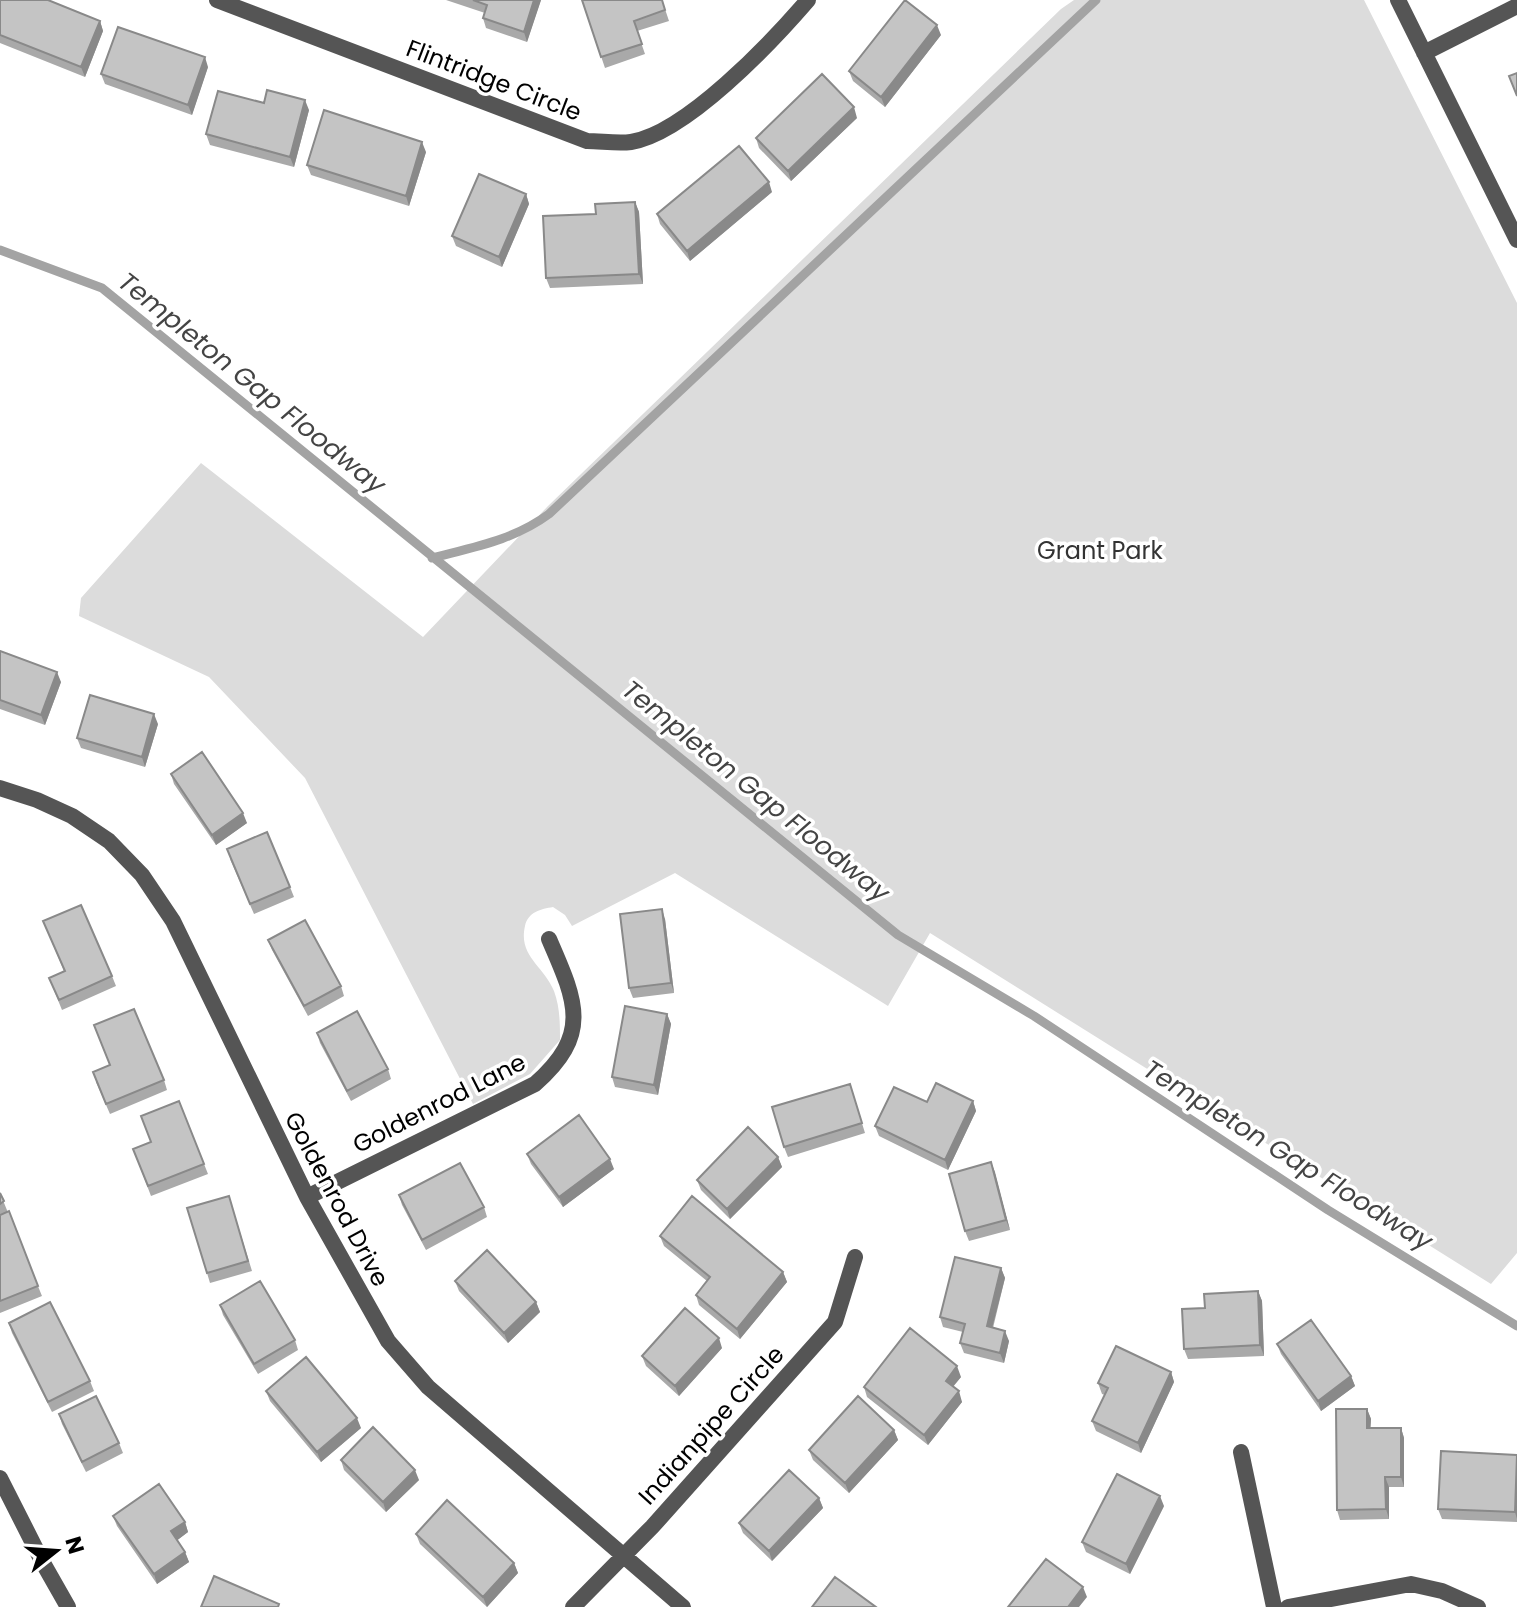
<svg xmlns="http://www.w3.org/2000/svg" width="1517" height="1607" font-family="Poppins,sans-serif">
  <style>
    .green { fill: #dcdcdc }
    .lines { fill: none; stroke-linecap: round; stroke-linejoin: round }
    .stream { stroke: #a3a3a3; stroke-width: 9 }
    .minor { stroke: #555; stroke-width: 16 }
    .wall { fill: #a9a9a9 }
    .shaded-wall { fill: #898989 }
    .building { fill: #c4c4c4; stroke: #898989; stroke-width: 2 }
    .labels { text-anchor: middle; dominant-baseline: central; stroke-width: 7; stroke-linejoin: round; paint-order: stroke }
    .street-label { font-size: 24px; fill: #000; stroke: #fff }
    .park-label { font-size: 24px; fill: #333; stroke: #fff }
    .water-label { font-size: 26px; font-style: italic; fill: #444; stroke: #fff }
  </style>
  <rect width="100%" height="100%" fill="#fff"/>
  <path class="green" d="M1074,0H1364L1517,303V1253L1491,1284L930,933L888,1006L675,873L572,926L565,915L553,907C541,909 528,912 525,926C518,956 544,966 554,991C560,1007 560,1024 560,1040L530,1074L473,1104L305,778L209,677L79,616L81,598L201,463L423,637L548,506L1061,9Z"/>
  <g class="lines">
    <path class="stream" d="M0,250L102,288L898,935L1034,1016L1328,1210L1517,1326
      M432,558C474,547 514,540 549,514L1096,0"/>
    <path class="minor" d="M217,0L587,141C601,141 617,144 631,142C686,133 771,43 808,0
      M1398,0L1517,240
      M1424,53L1517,6
      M0,788L37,800L72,816L109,841L142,875L173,921L307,1197L388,1341L428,1387L683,1607
      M307,1197L535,1084C592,1034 576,1001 549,939
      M1241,1452L1274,1607
      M0,1478L43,1563L68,1607
      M573,1607L652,1527L835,1322L855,1257
      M1288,1607L1411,1584L1442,1591L1478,1607"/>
  </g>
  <path class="wall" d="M0,0L100,21L103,31L85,77L0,43Z
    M446,0H541L527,42L486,28L483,18L485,13Z
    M582,0H662L669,21L637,31L645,54L605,68Z
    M941,35L885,107L853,81L849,71Z
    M208,67L192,115L105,84L101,74Z
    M264,103L309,110L294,167L210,145L206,134Z
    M857,118L791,181L759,148L756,138Z
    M426,152L409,206L311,175L307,165Z
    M772,192L690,261L660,224L657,214Z
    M526,194L529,204L502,267L456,246L452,236Z
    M635,202L639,212L643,284L550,288L546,278L596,214Z
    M0,651L61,682L45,725L0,709Z
    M158,724L145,767L81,748L77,738Z
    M171,774L247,823L216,845L174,784Z
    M230,859L290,887L294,897L254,914Z
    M665,919L674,993L633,998L629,988Z
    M43,921L112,976L116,986L62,1010L49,978L64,971Z
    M268,940L341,986L344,996L308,1016L272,950Z
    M667,1014L671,1024L658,1095L615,1087L612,1077Z
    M317,1033L388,1069L391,1079L351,1101L320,1043Z
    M110,1065L164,1080L167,1090L110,1114L96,1082Z
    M853,1094L865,1133L788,1157L784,1147Z
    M179,1101L208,1174L151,1196L133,1149L151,1142Z
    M973,1101L976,1111L948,1170L879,1136L875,1126L927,1102Z
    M527,1154L614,1169L563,1207L531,1164Z
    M778,1157L782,1167L730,1219L701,1190L697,1180Z
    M991,1162L1010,1230L969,1241L965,1231Z
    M0,1193L42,1296L0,1313Z
    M399,1195L484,1207L487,1217L426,1250L402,1205Z
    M232,1206L252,1271L210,1283L207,1273Z
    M660,1236L783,1272L787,1282L740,1339L699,1305L696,1295L707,1281L664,1246Z
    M1001,1268L1005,1278L993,1328L1009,1341L1004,1363L964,1353L960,1343L963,1332L943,1327L940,1317Z
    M455,1281L536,1302L540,1312L508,1343L459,1291Z
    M1258,1291L1262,1301L1264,1356L1188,1359L1184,1349L1205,1308Z
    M220,1305L295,1340L298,1350L258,1374L223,1315Z
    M9,1323L90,1381L94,1391L52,1412L12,1333Z
    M1277,1344L1351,1376L1355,1386L1321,1411L1281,1354Z
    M722,1348L679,1396L646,1366L642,1356Z
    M1171,1372L1174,1382L1141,1453L1096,1431L1092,1421L1105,1395L1102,1394L1098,1383Z
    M961,1377L953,1387L962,1402L928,1445L867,1397L864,1387Z
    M266,1391L361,1428L321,1462L270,1401Z
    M1367,1409L1371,1419L1370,1428H1401L1404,1438V1487H1389V1519L1340,1520L1337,1510Z
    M59,1414L119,1443L123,1453L86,1472L62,1424Z
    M894,1430L898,1440L849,1493L813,1460L809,1450Z
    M1517,1455V1522L1442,1519L1438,1509Z
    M341,1460L419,1480L386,1512L344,1470Z
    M819,1498L823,1508L772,1561L743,1533L739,1523Z
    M1164,1506L1130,1574L1086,1552L1082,1542Z
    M113,1516L185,1522L188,1532L177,1540L185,1552L189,1562L157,1584L117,1526Z
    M416,1534L514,1563L518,1573L487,1607L420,1544Z"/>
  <path class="shaded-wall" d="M534,0H541L527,42L524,32Z
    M100,21L103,31L85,77L81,67Z
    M937,25L941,35L885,107L881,97Z
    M205,57L208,67L192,115L188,105Z
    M305,100L309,110L294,167L290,157Z
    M854,107L857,118L791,181L788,171Z
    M422,142L426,152L409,206L406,196Z
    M769,182L772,192L690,261L687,251Z
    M526,194L529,204L502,267L499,257Z
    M635,202L639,212L643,284L639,274Z
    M57,672L61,682L45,725L41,715Z
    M154,714L158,724L145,767L142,757Z
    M243,813L247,823L216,845L212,835Z
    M662,909L665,919L674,993L671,983Z
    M667,1014L671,1024L658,1095L654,1085Z
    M973,1101L976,1111L948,1170L945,1160Z
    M778,1157L782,1167L730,1219L727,1209Z
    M610,1159L614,1169L563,1207L559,1197Z
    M991,1162L995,1172L1010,1230L1006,1220Z
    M1001,1268L1005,1278L990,1336L987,1326Z
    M783,1272L787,1282L740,1339L737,1329Z
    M1258,1291L1262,1301L1264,1356L1260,1345Z
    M536,1302L540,1312L508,1343L504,1333Z
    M1005,1331L1009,1341L1004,1363L1000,1353Z
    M719,1338L722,1348L679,1396L675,1386Z
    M957,1366L961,1377L949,1391L946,1381Z
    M1171,1372L1174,1382L1141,1453L1138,1443Z
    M1351,1376L1355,1386L1321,1411L1318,1401Z
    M959,1391L962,1402L928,1445L924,1435Z
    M1367,1409L1371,1419L1370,1438L1367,1428Z
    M357,1418L361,1428L321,1462L317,1452Z
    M1401,1428L1404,1438V1487L1401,1477Z
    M894,1430L898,1440L849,1493L845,1483Z
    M1517,1455V1519L1515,1512Z
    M415,1470L419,1480L386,1512L383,1502Z
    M1385,1477L1389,1487V1519L1386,1509Z
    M1160,1496L1164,1506L1130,1574L1126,1564Z
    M819,1498L823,1508L772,1561L769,1551Z
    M185,1522L188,1532L175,1542L171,1531Z
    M185,1552L189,1562L157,1584L154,1574Z
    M514,1563L518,1573L487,1607L483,1597Z
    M1083,1587L1087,1597L1079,1607H1068Z"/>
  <path class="building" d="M0,0H48L100,21L81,67L0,35Z
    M473,0H534L524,32L483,18L487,5Z
    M582,0H662L665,10L634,21L642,44L601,57Z
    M905,0L937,25L881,97L849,71Z
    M118,27L205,57L188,105L101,74Z
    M1517,73V96L1509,76Z
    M822,74L854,107L788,171L756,138Z
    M267,90L305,100L290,157L206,134L218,91L264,103Z
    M324,110L422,142L406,196L307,165Z
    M739,146L769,182L687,251L657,214Z
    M479,174L526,194L499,257L452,236Z
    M635,202L639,274L546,278L543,216L596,214L595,204Z
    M0,651L57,672L41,715L0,700Z
    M90,695L154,714L142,757L77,738Z
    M202,752L243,813L212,835L171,774Z
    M267,832L290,887L250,904L227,849Z
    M81,905L112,976L59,1000L49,978L65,971L43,921Z
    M662,909L671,983L629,988L620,914Z
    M305,920L341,986L304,1006L268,940Z
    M625,1006L667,1014L654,1085L612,1077Z
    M134,1009L164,1080L106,1104L93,1072L110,1065L94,1025Z
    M357,1011L388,1069L347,1091L317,1033Z
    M936,1083L973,1101L945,1160L875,1126L894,1087L927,1102Z
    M850,1084L862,1123L784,1147L772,1107Z
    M179,1101L204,1164L148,1186L133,1149L151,1142L141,1116Z
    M579,1115L610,1159L559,1197L527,1154Z
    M748,1127L778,1157L727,1209L697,1180Z
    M991,1162L1006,1220L965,1231L949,1174Z
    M460,1163L484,1207L422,1240L399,1195Z
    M0,1193L4,1201L0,1204Z
    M229,1196L248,1261L207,1273L187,1208Z
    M692,1196L783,1272L737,1329L696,1295L710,1277L660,1236Z
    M9,1211L38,1286L0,1301V1215Z
    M487,1250L536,1302L504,1333L455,1281Z
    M955,1257L1001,1268L987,1326L1005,1331L1000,1353L960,1343L965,1324L940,1317Z
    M260,1281L295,1340L254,1364L220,1305Z
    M1258,1291L1260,1345L1184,1349L1182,1309L1205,1308L1204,1294Z
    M50,1302L90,1381L48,1402L9,1323Z
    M685,1308L719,1338L675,1386L642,1356Z
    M1311,1320L1351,1376L1318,1401L1277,1344Z
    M910,1328L957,1366L946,1381L959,1391L924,1435L864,1387Z
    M1116,1346L1171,1372L1138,1443L1092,1421L1108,1388L1098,1383Z
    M306,1357L357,1418L317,1452L266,1391Z
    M96,1396L119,1443L82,1462L59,1414Z
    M858,1396L894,1430L845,1483L809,1450Z
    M1336,1409H1367V1428H1401V1477H1385L1386,1509L1337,1510Z
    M373,1427L415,1470L383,1502L341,1460Z
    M1441,1451L1517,1455L1515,1512L1438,1509Z
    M789,1470L819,1498L769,1551L739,1523Z
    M1117,1474L1160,1496L1126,1564L1082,1542Z
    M159,1484L185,1522L171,1531L185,1552L154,1574L113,1516Z
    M447,1500L514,1563L483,1597L416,1534Z
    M1046,1559L1083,1587L1068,1607H1008Z
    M214,1576L279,1604L278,1607H201Z
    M835,1577L876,1607H812Z"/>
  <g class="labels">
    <g class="street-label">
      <text transform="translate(494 80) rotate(21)">Flintridge Circle</text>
      <text transform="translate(439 1103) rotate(-27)">Goldenrod Lane</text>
      <text transform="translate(337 1199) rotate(62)">Goldenrod Drive</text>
      <text transform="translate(711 1425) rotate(-48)">Indianpipe Circle</text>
    </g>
    <g class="park-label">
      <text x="1100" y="550">Grant Park</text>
    </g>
    <g class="water-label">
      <text transform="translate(252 383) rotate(39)">Templeton Gap Floodway</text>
      <text transform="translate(756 791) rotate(39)">Templeton Gap Floodway</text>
      <text transform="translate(1288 1155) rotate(32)">Templeton Gap Floodway</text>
    </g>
  </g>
  <g transform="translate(56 1551) rotate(73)" stroke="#ffffff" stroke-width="6" paint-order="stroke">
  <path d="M0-6L14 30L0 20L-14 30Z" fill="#000000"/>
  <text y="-12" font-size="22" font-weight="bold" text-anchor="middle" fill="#000000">N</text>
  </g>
</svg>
